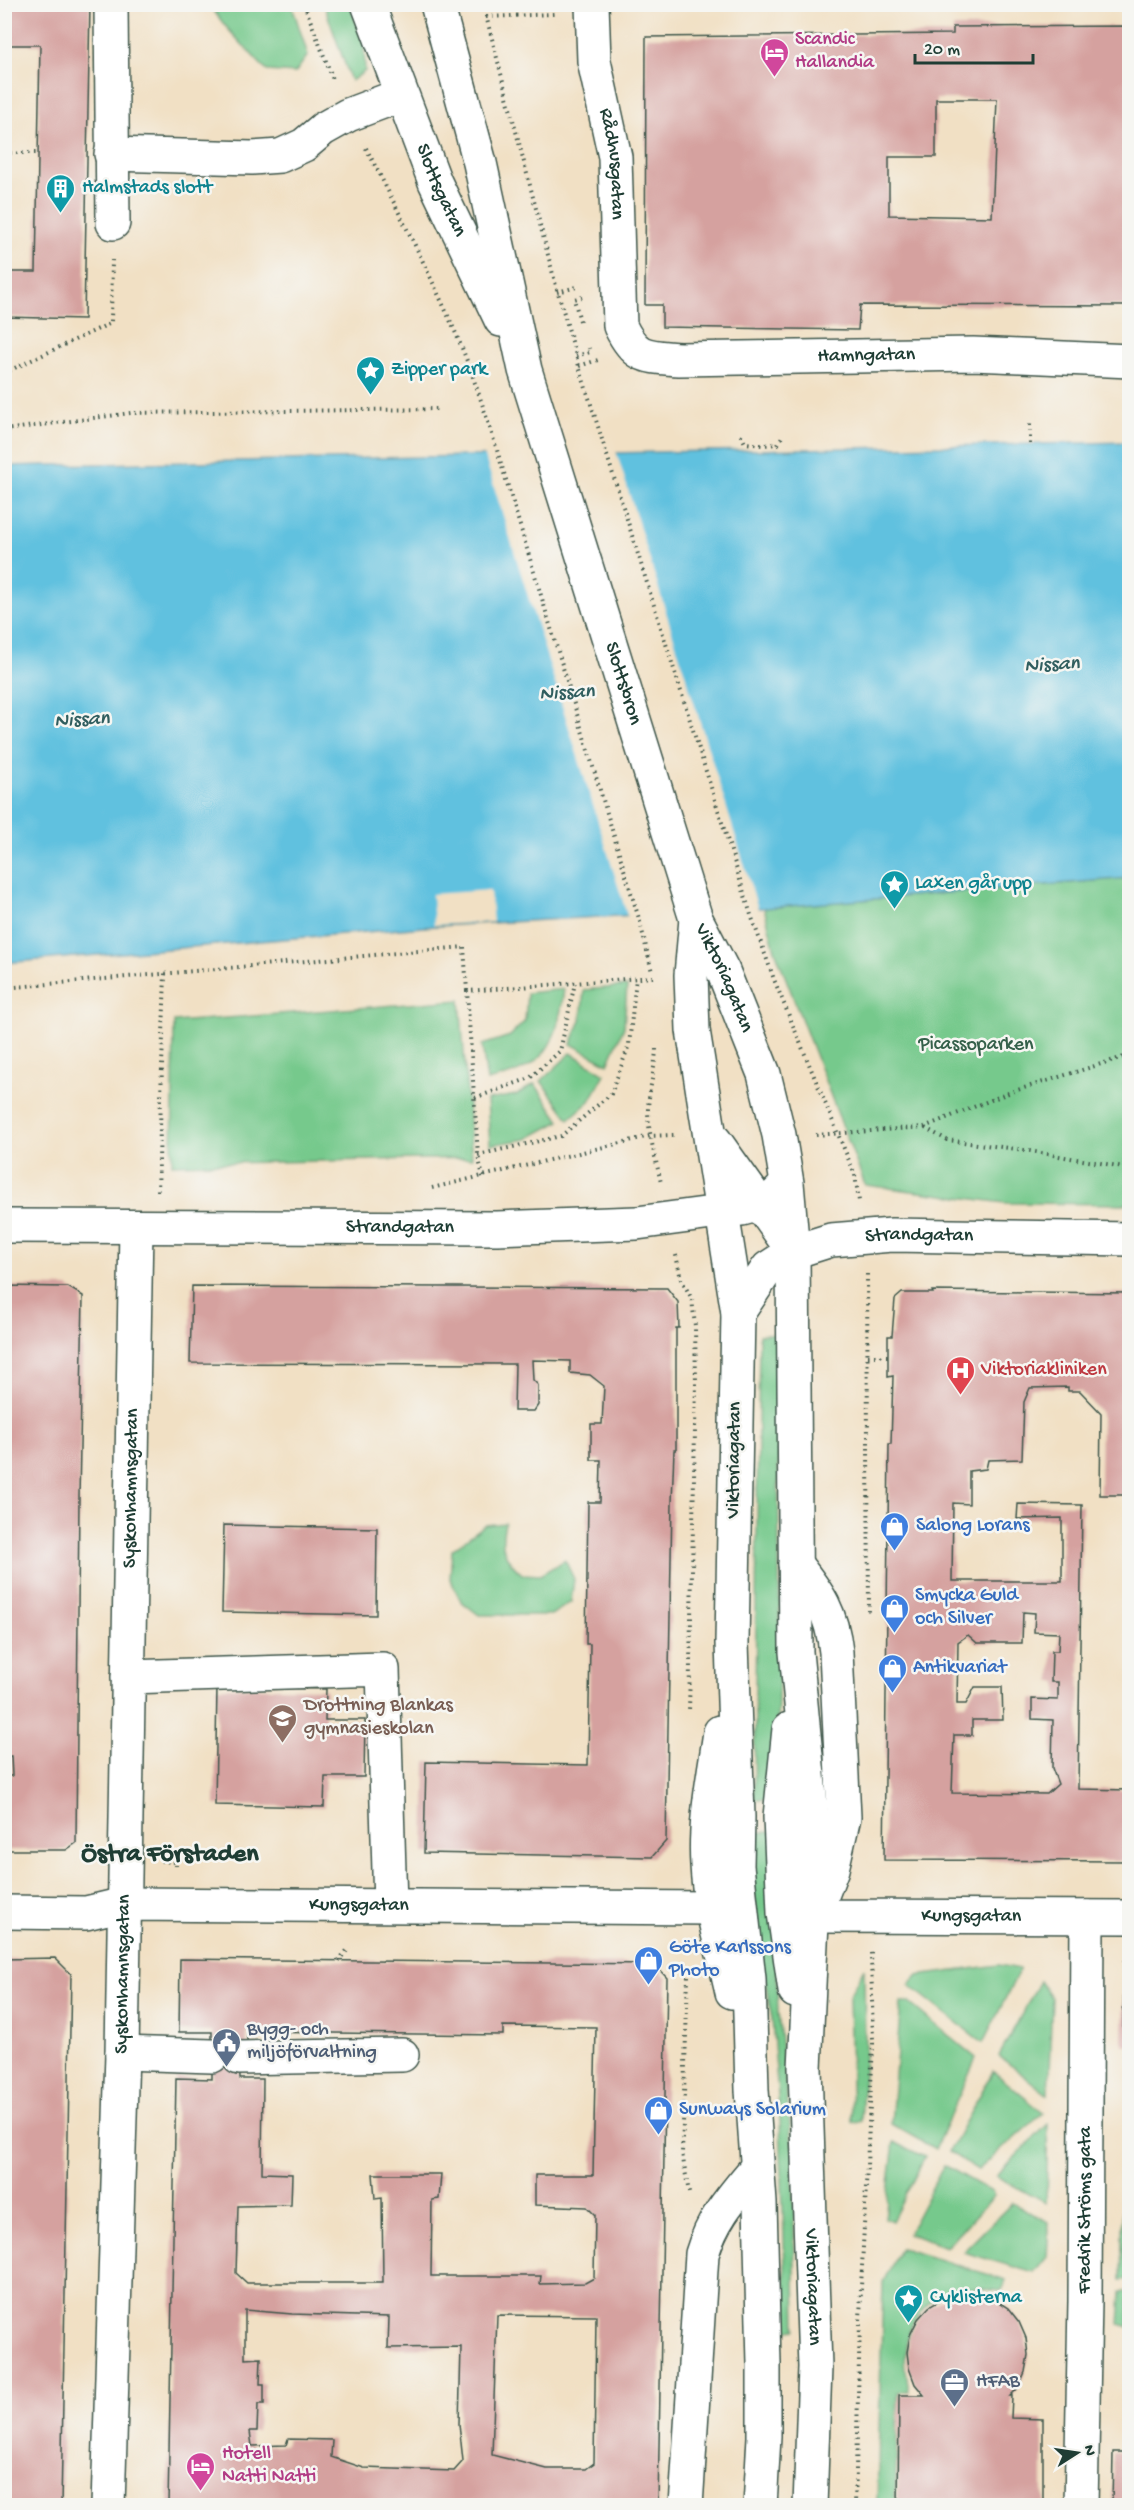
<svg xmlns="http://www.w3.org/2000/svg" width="1134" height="2510" font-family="'Gochi Hand',sans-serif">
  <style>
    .green { fill: #76c98c; stroke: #4a8360; stroke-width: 1.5 }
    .water { fill: #61c1df; stroke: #407f8a; stroke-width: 1.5 }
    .pier { fill: #f1e0c4 }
    .building { fill: #d5a19f; fill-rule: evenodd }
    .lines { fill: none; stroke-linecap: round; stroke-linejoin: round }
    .minor-casing { stroke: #3e554a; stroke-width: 36 }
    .highway-casing { stroke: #3e554a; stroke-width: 36 }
    .path { stroke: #3e554a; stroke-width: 4; stroke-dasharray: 1.5 4.5; stroke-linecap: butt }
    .minor { stroke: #fff; stroke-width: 33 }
    .highway { stroke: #fff; stroke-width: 33 }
    .labels { text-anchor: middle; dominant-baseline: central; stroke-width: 5; stroke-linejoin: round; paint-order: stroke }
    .hotel-label { font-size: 20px; fill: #b23c85; stroke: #f6f6f2; text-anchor: start }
    .street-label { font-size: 20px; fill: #1f3d34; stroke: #f6f6f2 }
    .culture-label { font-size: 20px; fill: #0d838f; stroke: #f6f6f2; text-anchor: start }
    .park-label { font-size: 20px; fill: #35604a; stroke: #f6f6f2 }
    .health-label { font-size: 20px; fill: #be3a42; stroke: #f6f6f2; text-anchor: start }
    .shop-label { font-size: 20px; fill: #366cbe; stroke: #f6f6f2; text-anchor: start }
    .education-label { font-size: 20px; fill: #785e54; stroke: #f6f6f2; text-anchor: start }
    .service-label { font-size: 20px; fill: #4e5e75; stroke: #f6f6f2; text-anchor: start }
    .water-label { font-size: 21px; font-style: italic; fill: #305e5f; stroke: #f6f6f2 }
    .district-label { font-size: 26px; font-weight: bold; fill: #1f3d34; stroke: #f6f6f2 }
  </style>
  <rect width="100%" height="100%" fill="#f6f6f2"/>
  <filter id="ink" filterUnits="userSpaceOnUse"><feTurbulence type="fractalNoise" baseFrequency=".0167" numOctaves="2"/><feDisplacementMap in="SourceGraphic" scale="12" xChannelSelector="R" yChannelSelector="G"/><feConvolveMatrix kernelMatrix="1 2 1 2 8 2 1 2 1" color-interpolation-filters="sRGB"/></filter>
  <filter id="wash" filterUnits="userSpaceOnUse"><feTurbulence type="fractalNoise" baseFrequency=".008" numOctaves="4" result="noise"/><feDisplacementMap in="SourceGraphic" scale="24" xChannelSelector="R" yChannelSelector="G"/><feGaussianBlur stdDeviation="1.35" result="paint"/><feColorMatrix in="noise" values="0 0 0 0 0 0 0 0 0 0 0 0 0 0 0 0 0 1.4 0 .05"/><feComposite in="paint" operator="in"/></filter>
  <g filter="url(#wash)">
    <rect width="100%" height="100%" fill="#f1e0c4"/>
    <path class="green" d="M209,5H292L308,55L295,73L267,71L227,28Z
      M324,5H350L364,45L365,71L351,81Z
      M1129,878V1204L1005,1203L865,1185L775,950L764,908Z
      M627,986L624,1027L608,1064L571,1044L581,1020L584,990Z
      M564,989C557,1046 546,1068 487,1081L482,1045L510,1036L525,1021L527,993Z
      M460,1000L472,1158L172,1164L174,1022Z
      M571,1053L605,1074L590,1101L569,1119L541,1081Z
      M535,1084L560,1121L527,1139L490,1145L487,1100L516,1095Z
      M777,1333L780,1650L774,1800H754L759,1335Z
      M505,1523C499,1548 504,1558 522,1574L540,1575L565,1560L574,1579L571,1602L551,1615H479L461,1601L450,1579L452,1550L485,1525Z
      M773,1832L778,2013L793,2152L796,2329L787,2330L780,2122L772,2019L758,1939L750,1833Z
      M999,1965L1020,1969L983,2043L909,1985L917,1976Z
      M864,1968L865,2057L861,2121L852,2122L849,1996Z
      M1040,1981L1052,1998L1048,2095L999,2056Z
      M901,2002H908L976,2058L935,2149L891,2124Z
      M993,2071L1043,2113L978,2170L949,2152Z
      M1048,2124L1046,2203L996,2176Z
      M894,2142L925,2157L892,2221L885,2218Z
      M944,2165L992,2192L994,2196L946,2247L908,2233Z
      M1123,2199L1129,2200L1130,2279L1121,2280Z
      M1012,2203L1049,2222L1047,2257L1034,2273L963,2252Z
      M901,2248L1006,2280L1001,2291C990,2290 979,2288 968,2288C939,2287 913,2312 907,2341C903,2357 907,2376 909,2392H898L895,2505H877L883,2282Z
      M1121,2292H1129V2327L1119,2324Z"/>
    <path class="water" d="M1129,442V878L764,908L436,926L5,963L4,466Z"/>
    <path class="pier" d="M616,451L759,912L628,918L484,454Z
      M490,890L493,922L434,925L432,894Z"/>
    <g id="blocks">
      <path class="building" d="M4,4H90L84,319L4,317V272H36L40,45H4Z
        M231,4H246L247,8L231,9Z
        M1130,26V306L860,305L858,330L662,327V305H645L646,37L953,34V27ZM936,99H997L992,217L889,215V157H936Z
        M4,1286L68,1287L83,1296L79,1497L76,1843L66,1850H5V1776H12L11,1756H4V1606H7V1532H4Z
        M192,1286L667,1288L678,1302L679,1328H676V1450H674L672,1502L666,1841L652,1857L424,1853L426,1762L588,1765L590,1644H586L588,1502H600L601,1460H591V1424H602L604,1386L590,1375L570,1373V1361L532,1360L533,1380L538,1385V1405L534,1411H514L515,1364L190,1363Z
        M932,1291L1130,1293V1495H1100L1101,1413L1080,1391H1068V1387L1030,1388L1024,1402L1022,1459L988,1460L986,1469L969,1471V1504L953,1503L952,1581H1062V1518L1017,1519L1018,1504L1082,1505L1078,1789L1130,1790V1861L884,1860L889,1444H891L893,1376L888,1377V1336H892L895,1299L902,1293H933ZM1023,1612L1035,1613L1034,1632L1059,1633L1058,1651H1052L1051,1682H1058V1700L1032,1699V1719L1053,1720L1052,1768L1058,1784L1047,1794L952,1793L954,1735H972V1720H1003L1002,1687H975L966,1704H957L958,1642L968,1635L977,1643H1022Z
        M224,1525L377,1528L376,1615L222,1612Z
        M217,1687L326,1689L325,1720H365L364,1777H325L324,1807L215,1805Z
        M55,1958L71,1974L61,2506H4V1959Z
        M180,1959L654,1964L667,1978L658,2506H168L176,2078L212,2079V2032H179ZM503,2026L596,2027L593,2175H535V2205L587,2207L595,2215L594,2278L585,2283L540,2284L541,2276H431L432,2200L439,2199L441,2174H373L375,2199L382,2198L383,2283H247L236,2273L238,2206L291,2205L292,2174L262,2173L263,2079H240L239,2054H247V2032L503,2035ZM245,2310L292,2314L389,2317L388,2348L461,2347L459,2424L463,2461L454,2471L364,2468L331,2457L332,2440L288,2439L286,2445L252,2446L250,2431H257L258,2404H264V2384H260L261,2358L245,2359ZM497,2315L596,2316L594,2463L586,2469H547L492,2455Z
        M1124,1961H1130V2046H1123Z
        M960,2294H977L994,2299L1008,2308L1019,2322L1026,2338L1028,2355L1025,2372L1018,2388L1010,2396H1012L1011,2418L1043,2419V2506H898L899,2395H924L915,2384L909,2368L907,2352L910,2335L918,2319L929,2307L944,2298Z
        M1113,2452H1130V2506H1112Z"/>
    </g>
  </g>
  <g filter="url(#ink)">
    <use href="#blocks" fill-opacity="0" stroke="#3e554a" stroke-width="1.5"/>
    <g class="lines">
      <defs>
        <g id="minor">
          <path d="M111,4L113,223"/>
          <path id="s1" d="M592,4L594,61L615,157L620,326C636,359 646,356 679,359L973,354L1130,361"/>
          <path d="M111,154L252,158L280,156L304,145L323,129L348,115L401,95"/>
          <path id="s2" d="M4,1226L497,1228L637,1223L742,1209L760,1204L774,1197L782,1189"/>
          <path id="s3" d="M738,1313L768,1268L793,1252L831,1240L892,1235L1130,1239"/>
          <path id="s4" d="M795,1564C819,1594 832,1613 836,1652L844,1817L832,1869L814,1916L1130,1917"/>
          <path d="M128,1677L383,1669L390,1905"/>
          <path id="s5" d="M4,1912L86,1913L124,1904L712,1908"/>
          <path d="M122,2053L212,2056"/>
          <path d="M239,2058L402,2055"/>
          <path id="s6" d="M108,2506L122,2053L136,1227"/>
          <path d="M686,2506L702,2254C713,2217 733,2196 757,2167"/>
          <path id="s7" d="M1081,2506L1085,2301L1087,1917"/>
        </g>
        <g id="highway">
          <path id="s8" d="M368,4L435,182L501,320"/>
          <path id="s9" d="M437,4L480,163L525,370L696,919L723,971L764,1074L779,1135L787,1183L793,1252L796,1652L812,1817L814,1881L805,2068L815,2367L810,2506"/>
          <path d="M696,919L691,975L693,1030L738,1313L732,1643L738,1817L737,1866L749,1979L752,2090L760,2203L764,2364V2437L760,2506"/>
          <path d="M715,1141L793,1251"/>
          <path d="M789,1729L780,1817L784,1913L795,1991"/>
          <path d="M720,1732C714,1775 704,1821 707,1865C709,1908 723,1950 732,1992"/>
        </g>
      </defs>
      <use href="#minor" class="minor-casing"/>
      <use href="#highway" class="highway-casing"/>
      <path class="path" d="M304,4L334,82
        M483,4L555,282L579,366L751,915L775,982L855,1175L859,1201
        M486,17L554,14
        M366,148C397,208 427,268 454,329C471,368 484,409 497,450L640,922L652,972
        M4,153H38
        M557,292L577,287
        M580,321L574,299L582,297
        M576,356L590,352L589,348
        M579,366L598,360
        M4,373L111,323L112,260
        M4,430L131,413L439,409
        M741,435L745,443L762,445L778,444L783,435
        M1030,444V424
        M4,988L464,947L467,991
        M656,1049C655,1069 649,1089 648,1109C648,1134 656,1159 661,1183
        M475,1098L530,1078L560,1051L575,983
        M925,1128L947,1140L1024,1150L1130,1168
        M816,1135L924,1127L1011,1092L1130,1055
        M478,1155L561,1136L611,1094L629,1045L636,978
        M483,1177L478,1155L467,991L653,977
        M432,1188L650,1136L674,1135
        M158,1191L165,973
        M676,1255L681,1279L692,1299L695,1326L696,1383L689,1712
        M867,1274L869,1614
        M868,1356H889
        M161,1861L176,1862V1866
        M338,1961L349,1948
        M688,1976L682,2153L689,2193
        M855,2506L861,2287L873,2044L871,1952"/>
      <use href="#minor" class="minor"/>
      <use href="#highway" class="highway"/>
    </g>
  </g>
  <defs>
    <symbol id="hotel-pin" viewBox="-11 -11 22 30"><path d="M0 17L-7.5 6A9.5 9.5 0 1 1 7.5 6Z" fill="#d1479c" stroke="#f6f6f2"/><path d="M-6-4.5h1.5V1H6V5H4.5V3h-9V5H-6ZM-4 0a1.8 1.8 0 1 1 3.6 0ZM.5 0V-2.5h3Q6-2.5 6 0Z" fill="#fff"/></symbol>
    <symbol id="building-pin" viewBox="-11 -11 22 30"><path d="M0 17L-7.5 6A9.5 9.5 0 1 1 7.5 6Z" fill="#0f9aa8" stroke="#f6f6f2"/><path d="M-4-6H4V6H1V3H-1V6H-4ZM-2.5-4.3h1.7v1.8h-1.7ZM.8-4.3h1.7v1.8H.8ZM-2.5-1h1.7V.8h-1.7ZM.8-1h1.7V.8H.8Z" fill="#fff"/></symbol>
    <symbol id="sight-pin" viewBox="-11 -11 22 30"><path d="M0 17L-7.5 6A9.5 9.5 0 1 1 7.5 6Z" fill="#0f9aa8" stroke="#f6f6f2"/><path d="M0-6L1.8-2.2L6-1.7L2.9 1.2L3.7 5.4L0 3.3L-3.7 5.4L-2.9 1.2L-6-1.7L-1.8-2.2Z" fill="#fff"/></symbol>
    <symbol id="hospital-pin" viewBox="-11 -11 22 30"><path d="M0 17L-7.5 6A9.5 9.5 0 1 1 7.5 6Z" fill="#e0444e" stroke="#f6f6f2"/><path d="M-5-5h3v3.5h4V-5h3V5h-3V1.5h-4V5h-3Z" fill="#fff"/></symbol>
    <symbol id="shop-pin" viewBox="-11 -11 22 30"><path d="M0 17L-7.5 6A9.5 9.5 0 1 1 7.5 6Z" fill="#3f7fe0" stroke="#f6f6f2"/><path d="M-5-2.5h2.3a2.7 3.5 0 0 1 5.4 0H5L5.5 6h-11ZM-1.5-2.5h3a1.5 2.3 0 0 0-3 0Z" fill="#fff"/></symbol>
    <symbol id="school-pin" viewBox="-11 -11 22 30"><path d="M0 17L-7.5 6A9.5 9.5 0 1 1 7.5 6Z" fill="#8d6e63" stroke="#f6f6f2"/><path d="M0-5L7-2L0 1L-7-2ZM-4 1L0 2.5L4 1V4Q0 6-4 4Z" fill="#fff"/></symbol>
    <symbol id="civic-pin" viewBox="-11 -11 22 30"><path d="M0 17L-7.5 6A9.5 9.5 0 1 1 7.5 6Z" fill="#5c6f8a" stroke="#f6f6f2"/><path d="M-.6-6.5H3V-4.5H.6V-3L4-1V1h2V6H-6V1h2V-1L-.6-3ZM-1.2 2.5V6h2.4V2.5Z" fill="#fff"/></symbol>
    <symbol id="office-pin" viewBox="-11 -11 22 30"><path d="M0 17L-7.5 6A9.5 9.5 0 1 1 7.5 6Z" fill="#5c6f8a" stroke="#f6f6f2"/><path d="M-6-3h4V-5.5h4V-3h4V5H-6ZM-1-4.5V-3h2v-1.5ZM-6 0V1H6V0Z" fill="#fff"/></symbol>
  </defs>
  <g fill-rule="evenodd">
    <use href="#hotel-pin" x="758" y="36" width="33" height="45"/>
    <use href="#building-pin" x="44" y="172" width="33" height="45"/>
    <use href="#sight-pin" x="354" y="354" width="33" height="45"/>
    <use href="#sight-pin" x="878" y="868" width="33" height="45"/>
    <use href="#hospital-pin" x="944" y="1354" width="33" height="45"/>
    <use href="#shop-pin" x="878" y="1510" width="33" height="45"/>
    <use href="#shop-pin" x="878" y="1592" width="33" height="45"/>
    <use href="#shop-pin" x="876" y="1652" width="33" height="45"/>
    <use href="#school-pin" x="266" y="1702" width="33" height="45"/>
    <use href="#shop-pin" x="632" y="1944" width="33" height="45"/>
    <use href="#civic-pin" x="210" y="2026" width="33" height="45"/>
    <use href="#shop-pin" x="642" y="2094" width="33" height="45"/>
    <use href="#sight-pin" x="892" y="2282" width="33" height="45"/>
    <use href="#office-pin" x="938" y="2366" width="33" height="45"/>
    <use href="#hotel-pin" x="184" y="2450" width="33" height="45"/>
  </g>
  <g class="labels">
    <g class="hotel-label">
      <text x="795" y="40">Scandic<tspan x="795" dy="23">Hallandia</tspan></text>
      <text x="222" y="2454">Hotell<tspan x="222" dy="23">Natti Natti</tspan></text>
    </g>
    <g class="street-label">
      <text stroke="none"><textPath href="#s1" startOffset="162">Rådhusgatan</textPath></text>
      <text stroke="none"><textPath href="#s8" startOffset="200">Slottsgatan</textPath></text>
      <text stroke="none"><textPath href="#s1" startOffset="585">Hamngatan</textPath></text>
      <text stroke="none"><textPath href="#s9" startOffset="705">Slottsbron</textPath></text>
      <text stroke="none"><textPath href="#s9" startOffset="1017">Viktoriagatan</textPath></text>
      <text stroke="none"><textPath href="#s2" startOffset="396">Strandgatan</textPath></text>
      <text stroke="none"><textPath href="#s3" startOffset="212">Strandgatan</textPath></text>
      <text transform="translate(735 1460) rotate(-89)">Viktoriagatan</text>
      <text stroke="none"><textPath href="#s6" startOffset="1018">Syskonhamnsgatan</textPath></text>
      <text stroke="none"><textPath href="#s5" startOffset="356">Kungsgatan</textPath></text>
      <text stroke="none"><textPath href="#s4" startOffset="525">Kungsgatan</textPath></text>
      <text stroke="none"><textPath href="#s6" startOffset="532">Syskonhamnsgatan</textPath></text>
      <text stroke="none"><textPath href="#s7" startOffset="296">Fredrik Ströms gata</textPath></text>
      <text stroke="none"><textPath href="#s9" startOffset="2338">Viktoriagatan</textPath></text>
    </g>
    <g class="culture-label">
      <text x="82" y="188">Halmstads slott</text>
      <text x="391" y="370">Zipper park</text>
      <text x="915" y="884">Laxen går upp</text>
      <text x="930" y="2298">Cyklisterna</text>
    </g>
    <g class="park-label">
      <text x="976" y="1045">Picassoparken</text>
    </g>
    <g class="health-label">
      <text x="981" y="1370">Viktoriakliniken</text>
    </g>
    <g class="shop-label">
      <text x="916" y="1526">Salong Lorans</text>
      <text x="915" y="1596">Smycka Guld<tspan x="915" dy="23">och Silver</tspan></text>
      <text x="913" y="1668">Antikvariat</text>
      <text x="669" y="1948">Göte Karlssons<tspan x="669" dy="23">Photo</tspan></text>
      <text x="679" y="2110">Sunways Solarium</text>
    </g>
    <g class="education-label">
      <text x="304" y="1706">Drottning Blankas<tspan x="304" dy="23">gymnasieskolan</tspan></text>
    </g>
    <g class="service-label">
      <text x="247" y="2030">Bygg- och<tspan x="247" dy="23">miljöförvaltning</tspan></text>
      <text x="976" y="2382">HFAB</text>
    </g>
    <g class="water-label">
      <text transform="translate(1052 666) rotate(-3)">Nissan</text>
      <text transform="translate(567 694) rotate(-3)">Nissan</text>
      <text transform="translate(82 721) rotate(-3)">Nissan</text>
    </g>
    <g class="district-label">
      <text x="170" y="1855">Östra Förstaden</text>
    </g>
  </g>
  <rect width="1134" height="2510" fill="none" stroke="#f6f6f2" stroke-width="24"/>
  <g transform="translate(1077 2453) rotate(78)" stroke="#f6f6f2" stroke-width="4.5" paint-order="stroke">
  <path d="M0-4.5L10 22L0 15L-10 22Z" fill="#1f3d34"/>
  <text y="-9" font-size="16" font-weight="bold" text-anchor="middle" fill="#1f3d34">N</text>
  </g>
  <path d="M915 54v9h118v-9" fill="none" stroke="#1f3d34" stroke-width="3"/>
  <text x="924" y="54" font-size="18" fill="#1f3d34" stroke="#f6f6f2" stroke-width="4.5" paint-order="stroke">20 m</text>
</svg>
